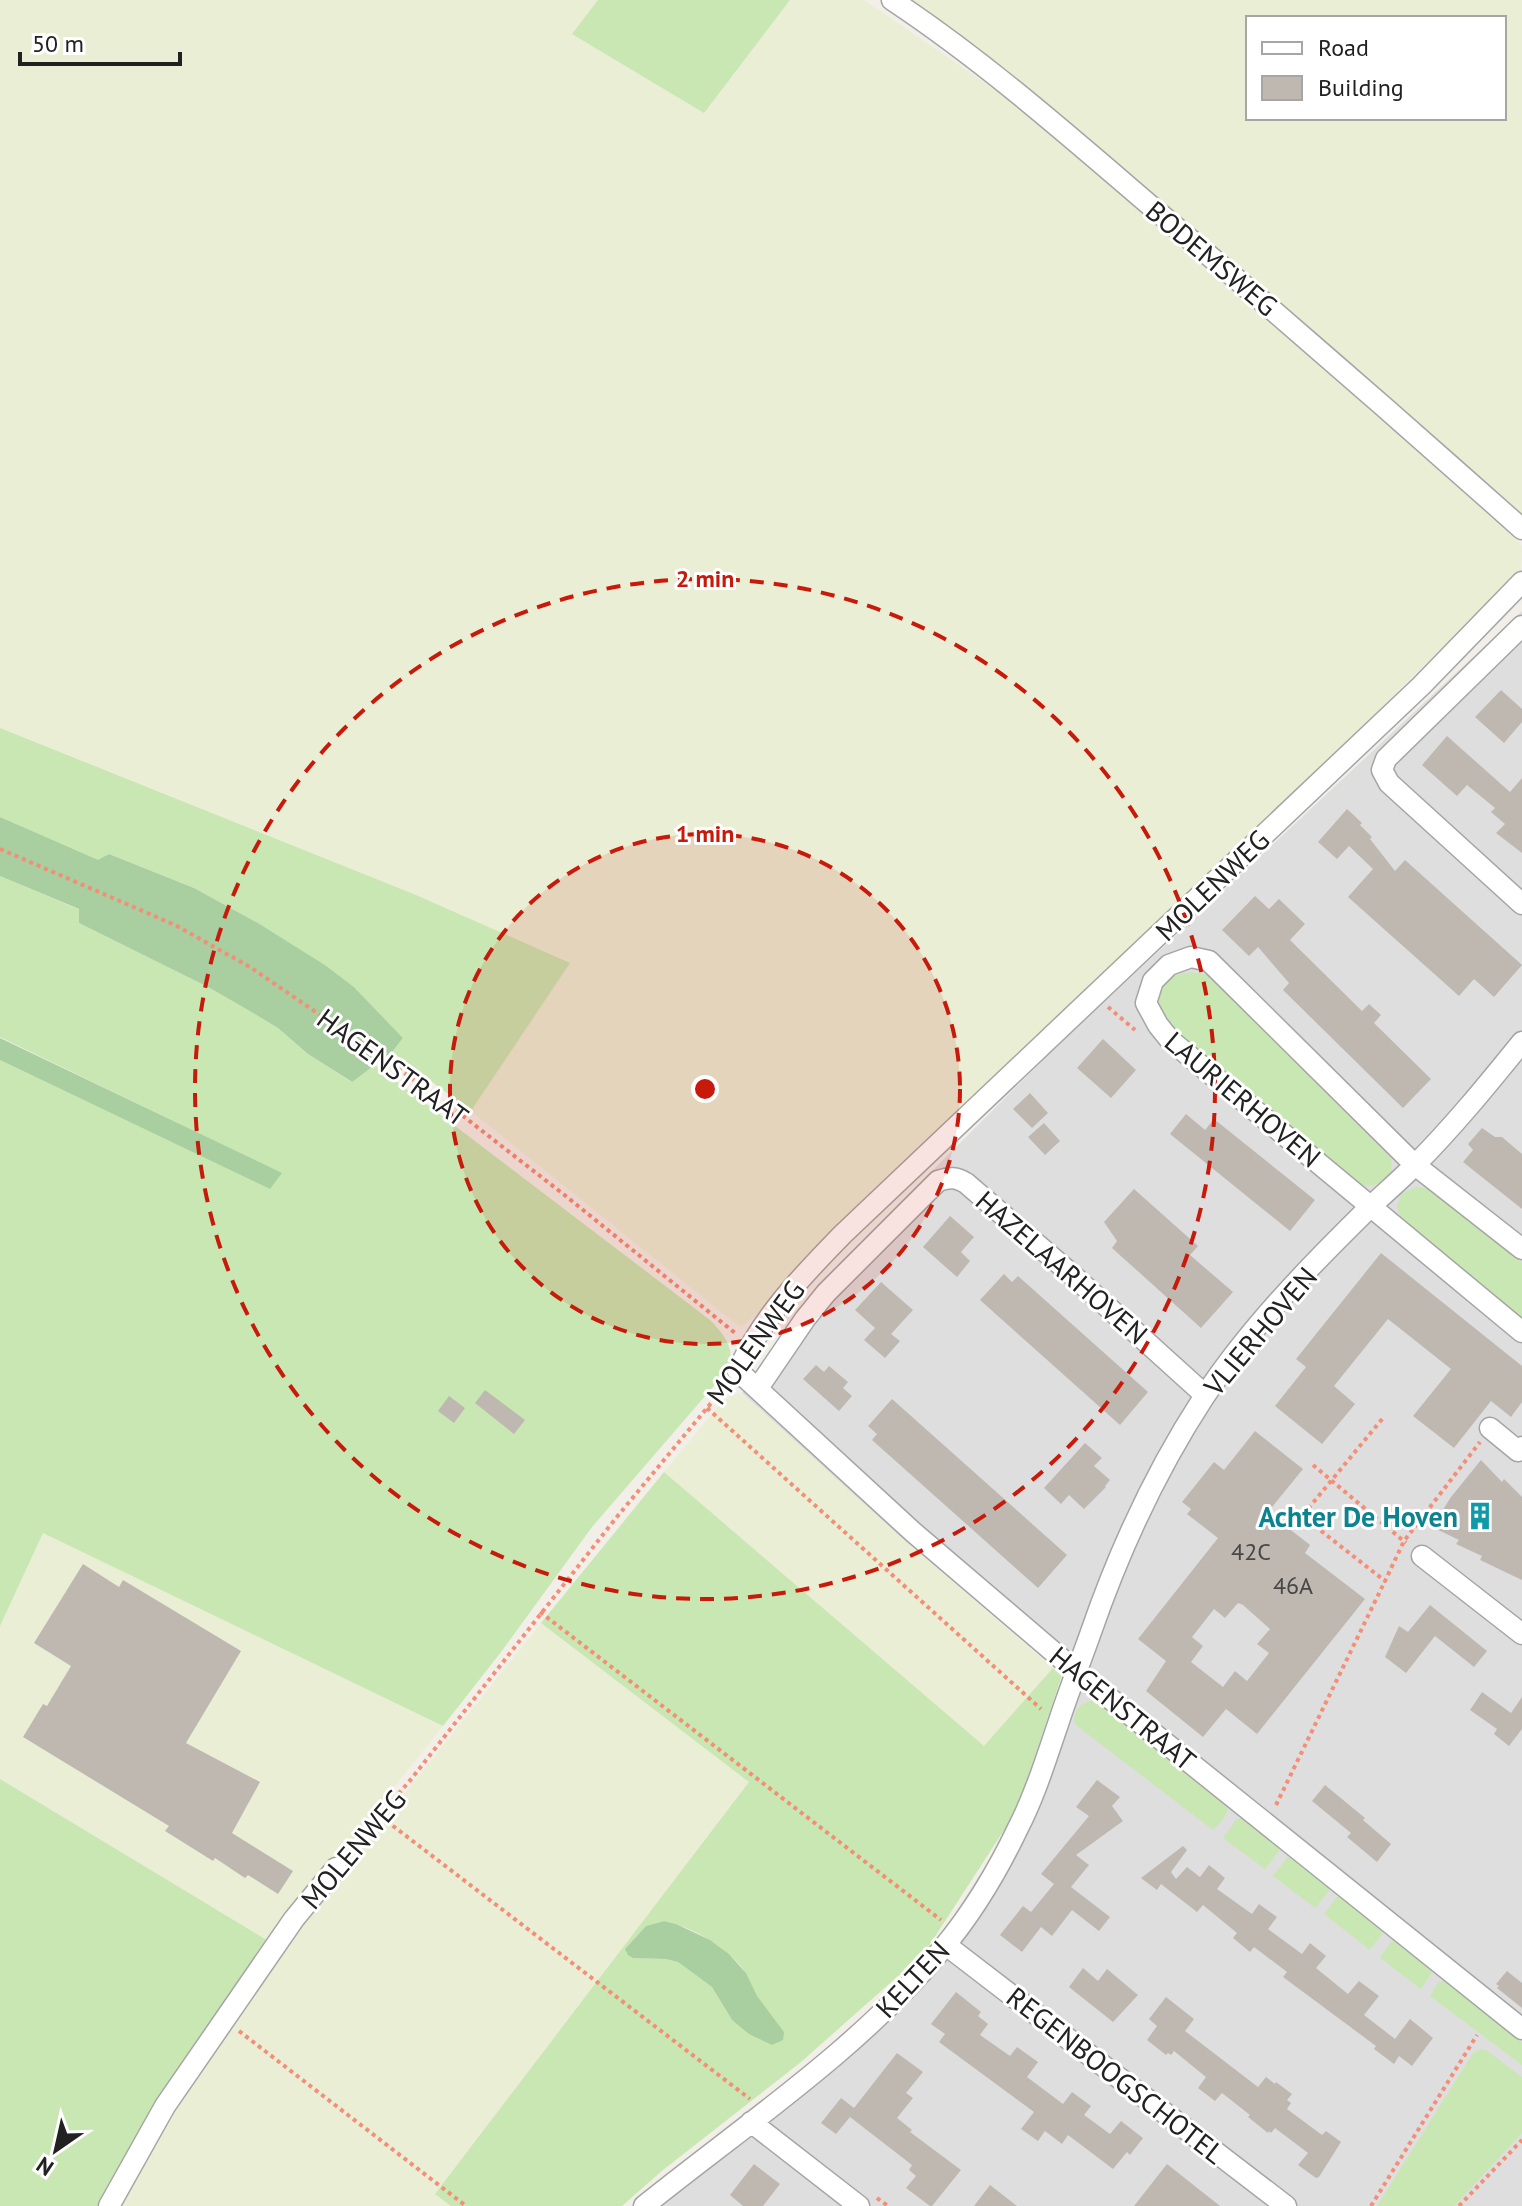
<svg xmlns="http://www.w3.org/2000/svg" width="1522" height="2206" font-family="'PT Sans',sans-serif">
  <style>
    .residential { fill: #dfdede }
    .farmland { fill: #eaeed5; fill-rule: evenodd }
    .grass { fill: #c8e7b2; fill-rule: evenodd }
    .forest { fill: #a9ce9f }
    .building { fill: #beb8b1; fill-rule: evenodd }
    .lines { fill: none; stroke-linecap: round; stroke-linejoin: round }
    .minor-casing { stroke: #a5a5a5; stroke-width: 23 }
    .path { stroke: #f38e77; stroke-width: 4; stroke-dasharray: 4 4; stroke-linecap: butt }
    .minor { stroke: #fff; stroke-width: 20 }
    .ring { fill: none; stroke: #c71a0b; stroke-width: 4; stroke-dasharray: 14 10 }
    .labels { text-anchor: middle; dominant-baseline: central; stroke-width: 6; stroke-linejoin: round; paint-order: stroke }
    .number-label { font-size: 24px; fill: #484745 }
    .street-label { font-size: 28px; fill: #212121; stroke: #fff }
    .culture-label { font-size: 28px; font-weight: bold; fill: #0d838f; stroke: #fff; text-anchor: end }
    .centre { fill: #c71a0b; stroke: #fff; stroke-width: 4 }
    .ring-label { font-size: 24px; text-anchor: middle; font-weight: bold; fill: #c71a0b; stroke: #fff; stroke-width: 6; stroke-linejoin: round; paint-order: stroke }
  </style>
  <rect width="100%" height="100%" fill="#f1efe8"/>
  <path class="residential" d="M1522,611V2206H633L746,2117L872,2009L938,1940L1013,1823L1064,1672L896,1533L742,1393L825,1278L1047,1056Z"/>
  <path class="farmland" d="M0,0H598L573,34L704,113L790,0H864L1007,98L1346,385L1515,536L1522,547L1521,570L1166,919L802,1266L756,1315L742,1326L736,1324L471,1111L569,963L416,895L0,728Z
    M898,0H1522V516L1195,230L987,57ZM1248,18H1504V118H1248Z
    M742,1393L896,1533L1053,1668L984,1747L664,1472L722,1402L731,1395Z
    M43,1533L443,1726L270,1942L0,1779V1626Z
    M541,1623L750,1781L436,2194L451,2206H116L146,2153L223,2030L393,1808Z"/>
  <path class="grass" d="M598,0H790L704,113L572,34Z
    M0,728L416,895L570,963L471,1111L392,1052L403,1038L354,987L325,965L258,923L194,888L109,854L98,861L0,817Z
    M0,876L80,910L79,923L208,987L248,1010L278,1028L308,1054L351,1082L375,1065L710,1320C724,1334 739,1352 725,1373L592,1527L501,1652L443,1726L43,1533L0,1626V1060L269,1188L281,1173L0,1037Z
    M1191,972L1209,975L1391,1152L1392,1175C1381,1184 1374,1188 1360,1184L1164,1022L1157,1010C1162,985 1165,975 1191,972Z
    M1416,1187L1430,1189L1522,1262V1318L1403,1222L1397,1207L1401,1194Z
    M664,1472L984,1746L1053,1668L1062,1675L1017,1810L925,1952L801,2062L663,2170L622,2206H451L435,2194L749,1782L541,1623ZM664,1921C690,1926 727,1947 743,1969C749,1977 752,1988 757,1997C765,2009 775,2020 783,2032L761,2040L732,2020L712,1987L678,1962L666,1959L633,1958L625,1949L646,1926Z
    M1092,1701L1099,1702L1226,1802C1232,1813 1220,1822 1213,1830L1077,1726L1074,1720C1075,1709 1080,1703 1092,1701Z
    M0,1779L270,1942L183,2060L98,2206H0Z
    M1244,1817L1279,1845V1851L1265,1869L1223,1838L1236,1820Z
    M1291,1856L1329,1886V1891L1315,1908L1273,1876L1287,1858Z
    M1342,1895L1384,1931L1370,1950L1324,1914L1337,1897Z
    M1395,1939L1431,1966L1433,1971L1421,1989L1380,1958L1390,1943Z
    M1445,1980L1449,1981L1522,2042V2065L1430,1996L1439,1982Z
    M1481,2049L1486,2050L1522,2077V2133L1454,2206H1377L1473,2053Z"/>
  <path class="forest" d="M0,817L98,860L109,854L194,888L258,923L325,965L354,987L403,1038L392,1052L352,1082L308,1054L278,1028L248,1010L208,987L79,923V909L0,876Z
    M0,1038L282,1173L270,1189L0,1060Z
    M664,1921L676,1924L710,1940L729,1954L746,1973L757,1996L784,2032L783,2040L772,2045L749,2034L732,2020L712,1987L678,1962L666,1959L633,1958L628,1955L625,1949L646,1926Z"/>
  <path class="building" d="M1501,690L1522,709V722L1504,743L1475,717Z
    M1447,736L1510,792L1522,778V853L1496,833L1505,824L1491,812L1495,808L1467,785L1457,796L1422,765Z
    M1347,809L1362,823L1360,825L1372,837L1370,839L1395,871L1405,860L1522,965L1494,997L1474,979L1459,996L1348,897L1373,869L1349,846L1337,859L1318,842Z
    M1255,896L1269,909L1279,899L1305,924L1290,940L1362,1011L1369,1004L1381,1015L1374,1023L1431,1079L1403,1108L1283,990L1289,983L1258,947L1249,956L1222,930Z
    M1103,1039L1136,1070L1111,1098L1077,1068Z
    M1030,1093L1048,1113L1032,1128L1013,1109Z
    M1186,1114L1205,1130L1214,1119L1315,1200L1290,1231L1170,1134Z
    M1044,1123L1060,1141L1045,1155L1028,1137Z
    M1482,1128L1495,1137H1502L1522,1154V1209L1463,1162L1473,1150L1468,1144Z
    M1134,1189L1198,1246L1190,1255L1233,1292L1201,1328L1112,1248L1117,1241L1104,1222Z
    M950,1216L974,1237L961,1252L970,1261L957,1277L923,1247Z
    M1381,1253L1522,1366V1402L1511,1417L1491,1401L1454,1448L1413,1416L1451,1369L1388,1319L1334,1386L1355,1404L1322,1444L1275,1406L1306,1367L1296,1359Z
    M1004,1274L1012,1282L1018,1276L1148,1392L1120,1425L980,1300Z
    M881,1282L913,1310L891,1334L900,1341L885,1358L864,1340L875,1328L855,1310Z
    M816,1365L824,1372L829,1366L848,1382L843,1388L852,1396L839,1411L803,1379Z
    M485,1390L525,1420L514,1434L475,1403Z
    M449,1396L465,1408L454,1423L438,1411Z
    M892,1399L1067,1555L1038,1588L872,1440L877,1434L868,1426Z
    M1255,1431L1303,1469L1268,1512L1310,1545L1305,1553L1365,1599L1257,1734L1226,1709L1203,1737L1146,1691L1166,1661L1138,1639L1218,1538L1187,1514L1191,1509L1182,1502L1214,1462L1224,1470ZM1238,1603L1243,1605L1270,1629L1257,1644L1269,1653L1247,1681L1235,1671L1223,1687L1191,1662L1203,1646L1192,1637L1214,1609L1225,1618Z
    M1085,1443L1102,1458L1094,1466L1110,1480L1105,1486L1106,1487L1084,1509L1069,1495L1061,1504L1044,1488Z
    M1481,1460L1502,1482L1504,1479L1522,1497V1580L1480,1560L1482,1556L1456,1544L1459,1540L1432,1527L1451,1497Z
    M83,1564L119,1587L123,1580L241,1651L186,1743L260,1782L232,1833L293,1871L278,1894L248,1875L245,1878L215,1858L213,1861L165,1831L169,1826L23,1737L43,1704L47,1706L71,1666L34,1643Z
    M1430,1605L1487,1651L1474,1667L1435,1636L1406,1673L1385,1657L1399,1626L1408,1632Z
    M1482,1692L1511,1713L1522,1697V1729L1509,1746L1494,1734L1497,1729L1470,1710Z
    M1097,1780L1120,1797L1112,1806L1123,1821L1076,1855L1089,1865L1071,1887L1110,1917L1099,1931L1072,1910L1052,1936L1041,1927L1022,1952L1000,1935L1023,1906L1031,1912L1054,1884L1041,1874L1089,1816L1076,1807Z
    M1325,1785L1365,1818L1363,1820L1391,1844L1377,1862L1347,1837L1351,1833L1312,1801Z
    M1183,1846L1187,1850L1171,1872L1176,1879L1187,1867L1200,1877L1209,1865L1225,1878L1217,1889L1252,1914L1259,1904L1277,1917L1268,1929L1302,1954L1310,1943L1326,1956L1316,1968L1348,1994L1359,1981L1379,1996L1364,2015L1395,2039L1410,2019L1433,2038L1412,2066L1399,2056L1394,2064L1374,2049L1376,2046L1283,1977L1287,1972L1254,1947L1250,1952L1233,1938L1237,1933L1203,1905L1197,1912L1161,1884L1157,1890L1141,1878Z
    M1083,1968L1098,1981L1107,1969L1138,1995L1113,2022L1069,1987Z
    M1507,1971L1522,1983V2008L1497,1988L1499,1986L1496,1984Z
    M956,1992L981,2012L978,2016L988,2024L980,2035L1010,2056L1017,2047L1038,2062L1027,2077L1063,2104L1072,2092L1091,2106L1084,2115L1110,2134L1121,2121L1143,2138L1130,2155L1127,2152L1113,2169L1068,2135L1062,2144L1045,2131L1038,2141L1021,2129L1034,2112L939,2042L945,2034L931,2024Z
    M1166,1997L1194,2019L1185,2031L1258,2087L1266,2077L1275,2084L1276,2082L1292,2094L1287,2100L1291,2103L1287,2109L1322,2135L1326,2131L1341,2142L1319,2177L1316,2178L1298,2165L1308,2153L1275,2128L1271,2133L1269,2131L1268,2133L1248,2117L1250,2115L1222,2093L1215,2101L1198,2088L1206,2077L1174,2051L1171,2055L1168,2053L1166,2055L1147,2040L1157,2026L1149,2019Z
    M897,2053L923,2072L906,2093L913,2098L897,2118L912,2130L910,2132L961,2170L932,2206H930L906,2188L916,2176L909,2170L912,2165L850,2117L836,2134L821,2123L841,2098L854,2108Z
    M754,2164L780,2184L763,2206H743L730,2195Z
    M1167,2164L1220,2206H1134Z
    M990,2185L1017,2206H974Z"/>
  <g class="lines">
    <defs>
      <path id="minor" d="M892,0C984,61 1068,135 1152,207C1277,313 1400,420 1522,529
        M1522,582L1421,686L843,1234C802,1276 762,1317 738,1371L913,1532L1077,1672L1522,2029
        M1522,626L1386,759L1382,770L1389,783L1522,904
        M1522,1249L1415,1165L1209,961L1191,957L1169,965L1153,981L1146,1003L1158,1025L1170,1040L1522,1332
        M758,1388L805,1319L826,1293L938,1181C950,1177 956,1177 966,1183L1069,1272L1205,1395
        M1490,1428L1518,1451L1522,1447
        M1422,1556L1522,1634
        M946,1945L1286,2206
        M751,2122L859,2206
        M109,2206L165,2106L294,1919L336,1868
        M644,2206C746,2124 859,2049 943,1948C973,1912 998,1870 1018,1828C1035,1795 1046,1759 1058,1724C1068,1693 1080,1663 1091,1632C1119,1551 1157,1469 1204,1397C1250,1327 1311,1265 1371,1206C1385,1193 1400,1180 1414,1166C1453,1127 1488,1084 1522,1042"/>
    </defs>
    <use href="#minor" class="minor-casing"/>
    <path class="path" d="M0,849L175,925L250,967L396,1067L463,1116L567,1197L735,1333
      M1108,1007L1135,1030
      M707,1408L1041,1709
      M1313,1465L1406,1543
      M1302,1516L1385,1581L1404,1541L1480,1442
      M1293,1527L1383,1418
      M540,1612L941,1920
      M1276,1805L1385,1581
      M380,1816L750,2099
      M347,1855L412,1778L616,1518L726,1385
      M239,2031L466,2206
      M877,2198L888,2206
      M1371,2206L1477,2035
      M1459,2206L1522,2140"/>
    <use href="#minor" class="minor"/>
  </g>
  <circle cx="705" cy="1089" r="255" fill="#c71a0b" fill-opacity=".12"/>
  <g class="ring">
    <circle cx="705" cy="1089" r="255"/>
    <circle cx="705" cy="1089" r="510"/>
  </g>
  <defs>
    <symbol id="building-bare" viewBox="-9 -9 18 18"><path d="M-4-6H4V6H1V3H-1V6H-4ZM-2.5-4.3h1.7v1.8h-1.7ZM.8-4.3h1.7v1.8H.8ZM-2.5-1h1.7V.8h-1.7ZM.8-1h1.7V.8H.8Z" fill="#0f9aa8" stroke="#fff" stroke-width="2.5" paint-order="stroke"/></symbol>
  </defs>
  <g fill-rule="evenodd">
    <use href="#building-bare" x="1460" y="1496" width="40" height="40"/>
  </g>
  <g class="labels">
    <g class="number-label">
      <text x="1251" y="1551">42C</text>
      <text x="1293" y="1585">46A</text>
    </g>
    <g class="street-label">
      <text transform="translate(1212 258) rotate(40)">BODEMSWEG</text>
      <text transform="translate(1212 885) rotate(-44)">MOLENWEG</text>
      <text transform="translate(393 1067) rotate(36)">HAGENSTRAAT</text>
      <text transform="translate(1243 1099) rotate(40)">LAURIERHOVEN</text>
      <text transform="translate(1062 1267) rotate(41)">HAZELAARHOVEN</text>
      <text transform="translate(1260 1331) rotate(-50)">VLIERHOVEN</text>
      <text transform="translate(755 1342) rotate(-54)">MOLENWEG</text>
      <text transform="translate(1123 1708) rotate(39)">HAGENSTRAAT</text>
      <text transform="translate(353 1849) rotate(-50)">MOLENWEG</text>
      <text transform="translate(912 1979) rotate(-47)">KELTEN</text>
      <text transform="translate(1116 2075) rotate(38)">REGENBOOGSCHOTEL</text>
    </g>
    <g class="culture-label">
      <text x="1458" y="1516">Achter De Hoven</text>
    </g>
  </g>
  <circle cx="705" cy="1089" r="12" class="centre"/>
  <g class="ring-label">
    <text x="705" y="587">2 min</text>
    <text x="705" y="842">1 min</text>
  </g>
  <rect x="1246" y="16" width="260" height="104" fill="#ffffff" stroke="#a6a6a6" stroke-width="2"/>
  <rect x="1262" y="42" width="40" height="12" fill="#ffffff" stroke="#a6a6a6" stroke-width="2"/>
  <text x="1318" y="56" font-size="24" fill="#212121">Road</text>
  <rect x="1262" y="76" width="40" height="24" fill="#beb8b1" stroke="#a6a6a6" stroke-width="2"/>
  <text x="1318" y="96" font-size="24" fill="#212121">Building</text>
  <g transform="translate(56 2150) rotate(214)" stroke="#ffffff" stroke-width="6" paint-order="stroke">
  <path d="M0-6L14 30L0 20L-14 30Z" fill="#212121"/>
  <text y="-12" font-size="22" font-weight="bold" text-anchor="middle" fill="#212121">N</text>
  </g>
  <path d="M20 52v12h160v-12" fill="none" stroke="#212121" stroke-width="4"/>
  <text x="32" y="52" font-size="24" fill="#212121" stroke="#ffffff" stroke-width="6" paint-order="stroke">50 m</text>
</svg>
